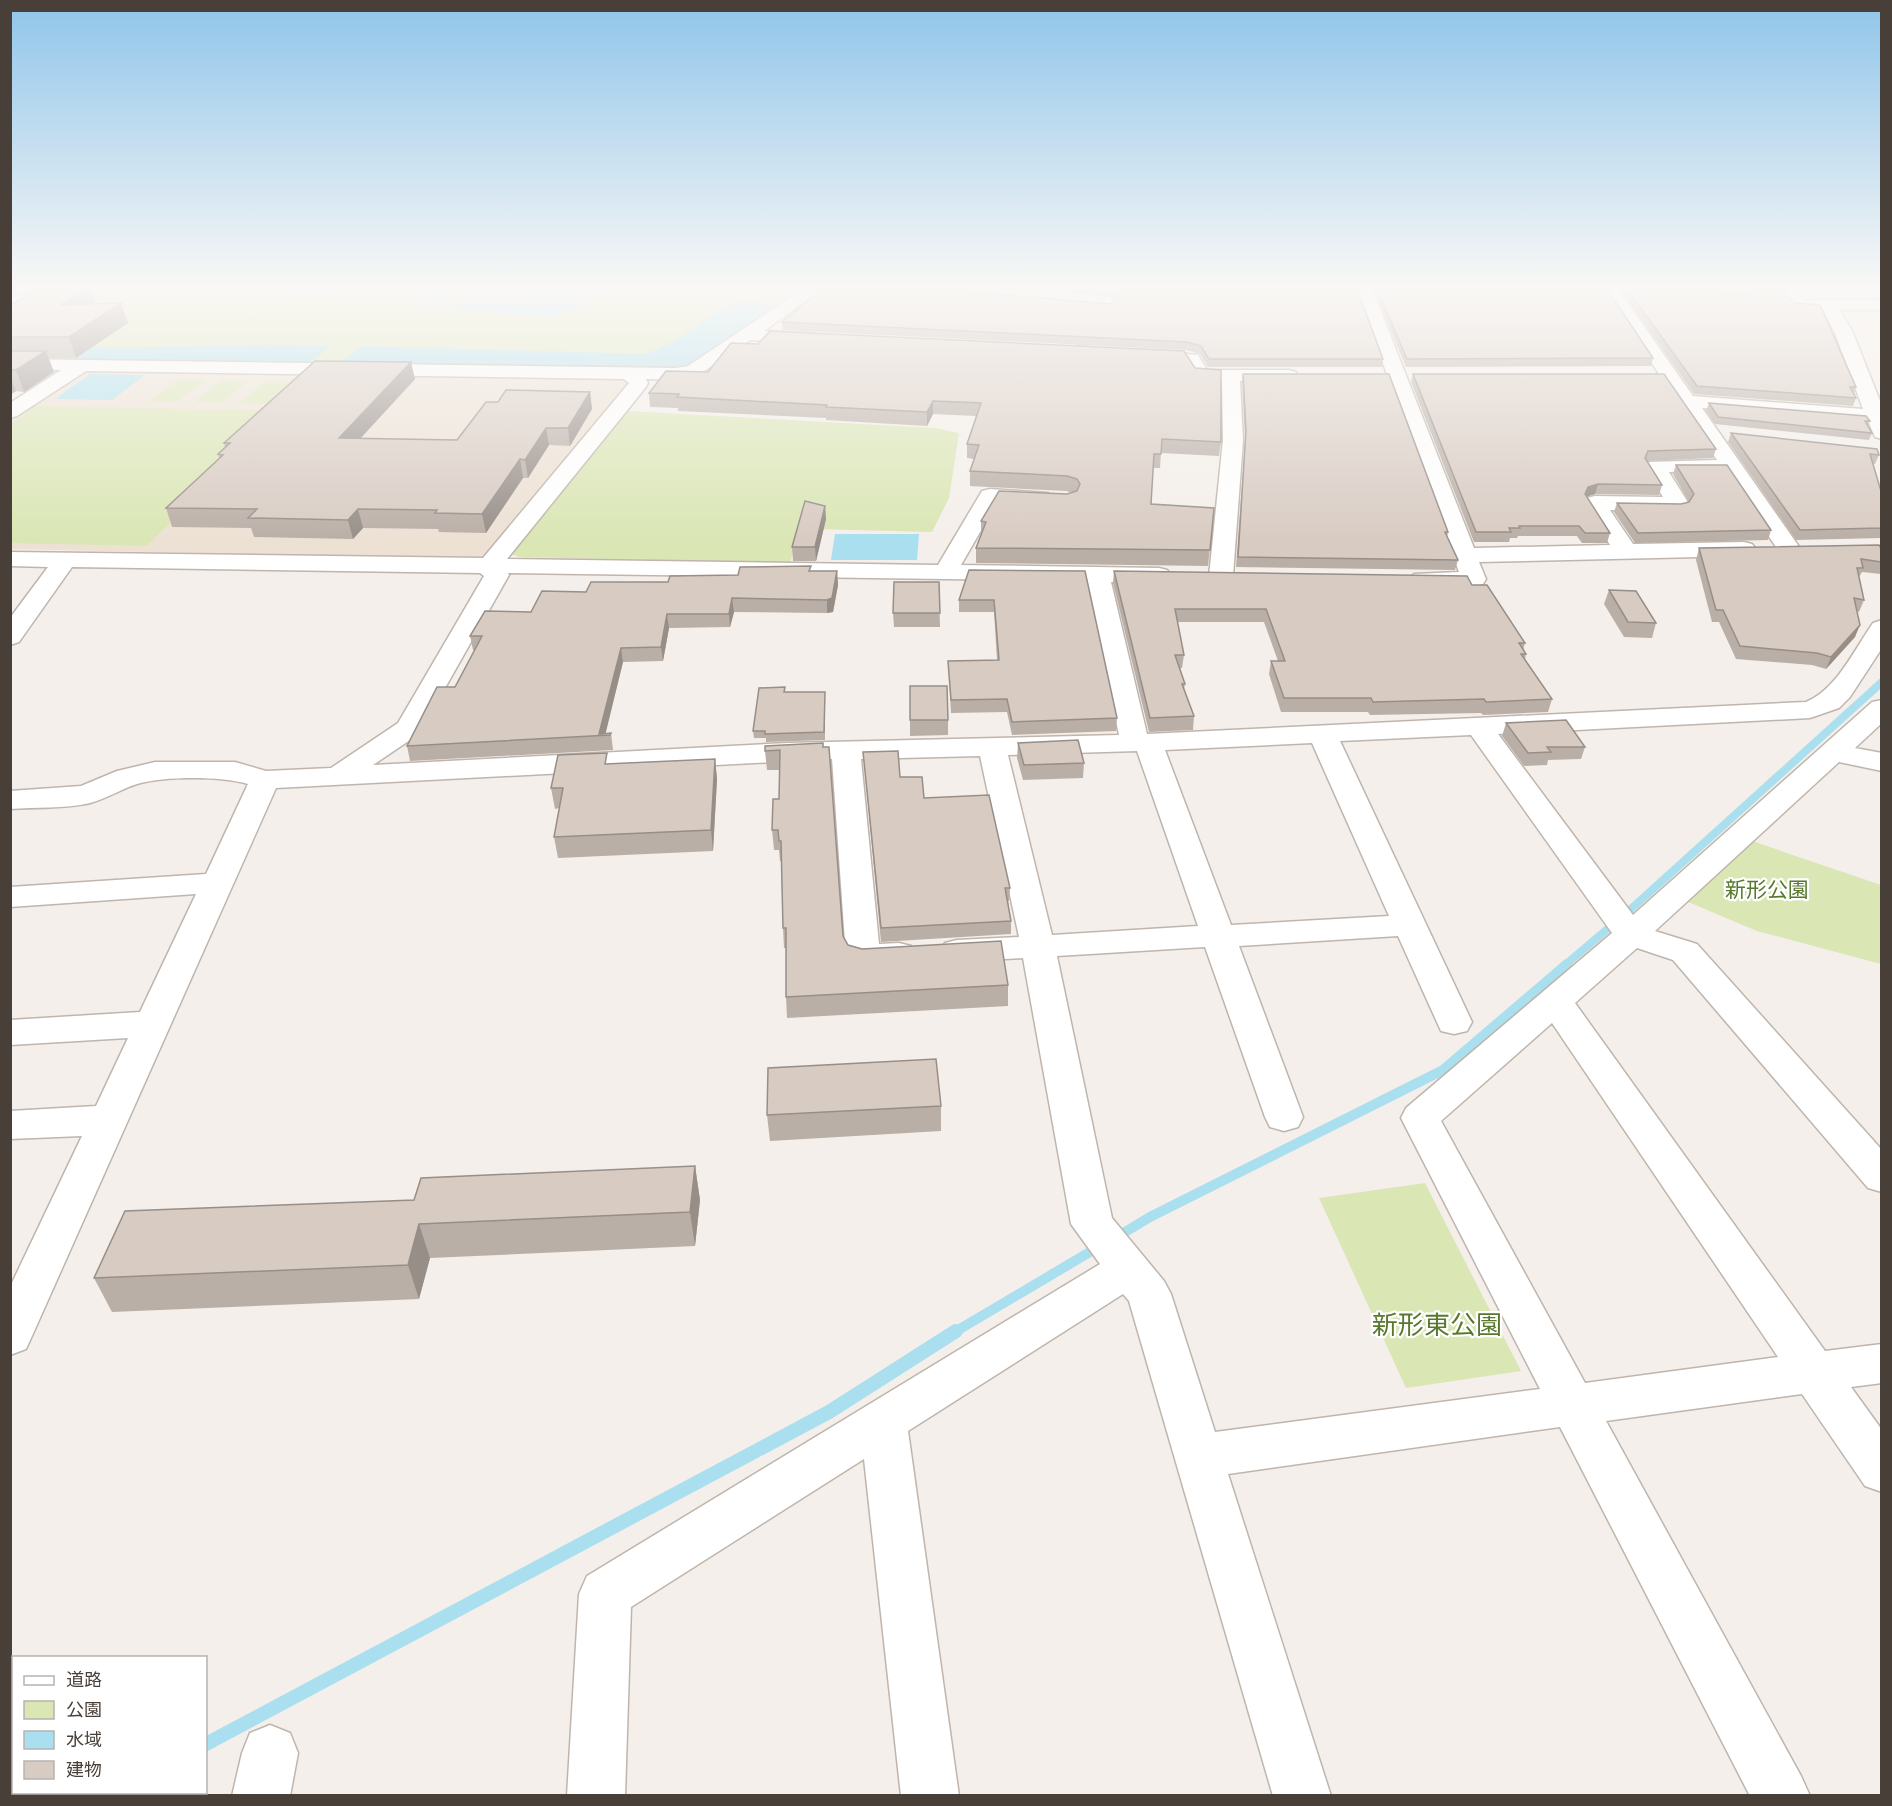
<svg xmlns="http://www.w3.org/2000/svg" width="1892" height="1806" font-family="Signika,'Noto Sans JP',sans-serif">
  <style>
    .education { fill: #ede1d4 }
    .green { fill: #dae6b4 }
    .water { fill: #a9dfee }
    .lines { fill: none; stroke-linecap: round; stroke-linejoin: round }
    .stream-far3 { stroke: #a9dfee; stroke-width: 5 }
    .stream-far2 { stroke: #a9dfee; stroke-width: 8 }
    .stream-far1 { stroke: #a9dfee; stroke-width: 10 }
    .stream { stroke: #a9dfee; stroke-width: 14 }
    .street-casing { stroke: #bfb5ac; stroke-width: 3 }
    .street { fill: #fff; fill-rule: evenodd }
    .wall { fill: #baafa7 }
    .shaded-wall { fill: #978e88 }
    .building { fill: #d8cbc2; stroke: #978e88; stroke-width: 1.5 }
    .labels { text-anchor: middle; dominant-baseline: central; stroke-width: 4.5; stroke-linejoin: round; paint-order: stroke }
    .park-label { font-size: 21px; fill: #58782d; stroke: #fff }
    .near-park-label { font-size: 26px; fill: #58782d; stroke: #fff }
  </style>
  <rect width="100%" height="100%" fill="#f4efea"/>
  <path class="education" d="M90,369L622,378L628,383L489,553L483,557L467,559L11,549V421Z"/>
  <path class="green" d="M70,289H807L692,365L681,368L26,361L108,303L53,300Z
    M178,379L205,380L177,402L150,401Z
    M221,380L248,381L221,403L194,402Z
    M265,381L292,382L267,404L240,403Z
    M37,406L280,411L220,476L146,546L11,543V423Z
    M628,411L935,428L959,433L949,498L932,532L814,529L799,531L790,563L519,557L512,554Z
    M1740,837L1881,885V964L1757,931L1674,896Z
    M1425,1183L1521,1371L1406,1388L1319,1198Z"/>
  <path class="water" d="M261,289H293L417,303L427,302L430,299L348,289L415,295L456,293L449,300L434,306Z
    M547,289H603L571,310L552,317L449,309L471,295L521,296Z
    M736,300L774,304L766,312L689,364L667,370L341,362L362,346L646,354L673,342Z
    M268,345L330,346L313,361L300,362L38,360L45,354L89,348Z
    M90,374L145,375L112,400L55,399Z
    M835,534H919L917,560H831Z"/>
  <g class="lines">
    <path class="stream-far3" d="M1872,289L1882,300"/>
    <path class="stream-far2" d="M1565,965L1631,909L1882,682"/>
    <path class="stream-far1" d="M1115,1238L1150,1217L1443,1070L1567,964
      M953,1333L1100,1246"/>
    <path class="stream" d="M206,1744L829,1412L956,1331
      M110,1796L115,1792"/>
    <defs>
      <path id="street" d="M803,289H822L764,331L810,333L816,334L819,338L816,342L750,340L700,374L676,380L646,379L648,383L646,387L507,559L938,565L982,491L990,489L1048,493L1051,498L1048,503L1040,505L997,503L961,565L1159,568L1167,570L1171,575L1167,580L1159,582H1111L1147,734L1806,702C1837,689 1854,650 1873,623L1882,620V648L1850,697L1839,708L1810,718L1498,734L1633,915L1872,702L1882,700V723L1855,748L1882,753V771L1839,762L1655,931L1697,944L1882,1150V1192L1868,1188L1673,960L1637,948L1575,1003L1825,1351L1882,1344V1383L1851,1387L1882,1430V1492L1865,1486L1802,1394L1606,1421L1801,1776L1810,1796H1750L1560,1427L1228,1474L1331,1796H1273L1129,1301L1123,1294L908,1431L959,1796H901L864,1459L631,1607L625,1796H567L579,1594L587,1576L1100,1264L1071,1224L1023,958L957,962L945,959L940,951L945,943L957,940L1019,937L980,756L861,759L879,944L899,943L911,946L916,954L911,962C892,967 870,969 851,964L846,956L832,759L276,788L32,1336L26,1349L10,1355V1287L82,1136L10,1139V1111L96,1106L128,1038L10,1045V1020L140,1012L196,894L10,907V887L206,874L248,784C221,776 165,776 137,784C121,789 106,799 90,803C65,809 36,807 10,809V791L81,786L117,771L155,762H235L266,771L331,768L398,723L484,576L480,573L72,567L19,642L10,645V618L48,567L10,566V552L483,558L629,383L624,379L86,371L17,416L10,418V403L61,370L10,369V359L676,368L688,366ZM508,573L1086,581L1119,735L787,743L373,765L419,734L509,575ZM1471,735L1612,933L1406,1108L1401,1118L1540,1389L1215,1432L1171,1294L1164,1281L1112,1218L1057,956L1205,947L1265,1117L1270,1127L1284,1131L1298,1127L1303,1117L1239,946L1398,936L1441,1031L1454,1034L1467,1031L1472,1022L1340,741ZM1312,743L1389,916L1231,925L1165,750ZM1137,751L1198,926L1052,935L1008,755ZM1552,1023L1778,1357L1585,1383L1441,1121Z
        M1111,289H1127L1090,344H1078L1075,340Z
        M1356,289H1372L1474,548L1610,545L1584,503L1587,498L1595,496L1663,497L1644,466L1647,462L1717,460L1602,289H1618L1693,396L1863,409L1835,333L1823,310L1793,309L1775,289H1792L1803,300H1882V310H1840L1853,333L1882,406V439L1875,437L1868,421L1702,408L1800,548L1796,553L1788,555L1780,553L1725,471L1669,472L1689,504L1686,509L1678,511L1610,510L1633,544L1744,542L1752,544L1756,549L1752,554L1744,556L1479,562L1486,579L1483,584C1463,589 1434,589 1414,584L1411,579L1414,574L1459,572Z
        M10,295L38,297L46,302L38,307L10,305Z
        M1144,350L1198,355L1207,370H1289L1296,372L1298,376L1296,380L1289,382L1240,381L1243,440L1233,576L1229,581L1221,583L1213,581L1209,576L1223,440L1222,381L1194,379L1186,364L1138,359L1135,355L1138,351Z
        M270,1725L290,1733L298,1753L290,1796H232L242,1753L250,1733Z"/>
    </defs>
    <use href="#street" class="street-casing"/>
    <use href="#street" class="street"/>
  </g>
  <path class="wall" d="M39,289H91L96,304L121,303L128,323L76,358H48L54,372L24,392L16,391L10,395V305Z
    M1070,289H1357L1383,359L1382,367H1208L1200,354L1186,350L783,330L782,322L1109,304L1114,301L1110,297L1070,293Z
    M1373,289H1607L1653,358L1651,366L1406,367Z
    M1620,289H1677L1743,293L1739,289H1781L1856,387L1854,394L1856,398L1853,406L1694,394Z
    M731,343L1221,442L1219,456L1161,453L1160,468H1153L1151,504L1214,508L1208,566L976,563V548L981,535V521L1073,493L1066,491L970,486V471L974,459L967,458V444L976,416L933,414L927,426L826,420V418L678,411V408L650,407L649,393L708,372Z
    M1243,374L1448,532L1447,537L1458,560L1455,570L1236,567L1245,440L1242,382Z
    M1413,374L1716,449L1713,458L1647,461L1662,485L1659,495L1595,494L1586,497L1610,533L1607,543H1582L1577,536H1518L1517,538H1510L1509,542H1474L1411,382Z
    M415,379L360,439L457,440L498,402L590,392L592,409L570,446L549,445L528,478H523L486,533L439,532L438,529L363,528L353,539L254,537L251,528L172,527L166,508L219,458L218,454L225,448L224,443Z
    M1709,403L1870,421L1868,426L1872,433L1869,440L1715,424L1706,411Z
    M1731,433L1879,455L1875,464H1873L1881,491V538L1796,540L1728,442Z
    M1676,465L1771,530L1768,540L1635,543L1614,512L1617,503L1681,504L1689,502L1673,474Z
    M825,506L826,519L816,561H793L792,547Z
    M1699,548H1881V574L1862,572L1859,577L1864,600L1859,612L1857,611L1855,637L1826,669L1812,665L1736,659L1719,622H1712L1696,560Z
    M969,570L1117,718L1116,731L1012,735L1007,712L951,713L948,661L997,660L994,612H959V600Z
    M811,571H837L838,585L833,612L827,613L734,612L730,627L669,628L663,661L623,662L605,733H611L613,750L410,761L407,746L455,687L475,650H473L470,636L531,612L586,592L668,582L738,575Z
    M1114,571L1472,585L1525,643L1523,650L1526,654L1525,660L1552,699L1548,712L1483,715L1481,713L1370,715L1368,712H1281L1269,674L1271,661H1278L1264,622H1177L1184,655L1182,668H1180L1185,684L1184,689L1194,716L1193,730L1149,732L1113,583Z
    M939,582L940,627H894L893,613Z
    M1609,590L1656,623L1652,638L1624,637L1604,604Z
    M910,686L948,720V735L910,736Z
    M785,692L825,699V740L766,742V738H754L753,731Z
    M1506,723L1585,747L1581,759L1548,760L1547,765L1524,766L1502,736Z
    M823,743L843,936L848,945L1008,985V1006L787,1018L786,997V948H784L783,928L781,861H780L779,850H774L772,830L779,799L780,770H767L765,751Z
    M1018,743L1084,763L1083,778L1023,780L1017,758Z
    M863,752L900,777L924,798L1010,888L1009,901H1008L1011,921V934L881,942Z
    M715,759L717,779L713,851L558,858L554,837L559,808L555,809L551,788L609,764Z
    M941,1106V1131L770,1141L767,1115Z
    M695,1166L700,1200L695,1246L430,1258L419,1299L112,1312L94,1278L414,1200Z"/>
  <path class="shaded-wall" d="M90,289H91L97,308L60,305Z
    M121,303L128,323L76,358L69,337Z
    M46,351L54,372L24,392L16,370Z
    M411,362L415,379L344,456L339,438Z
    M10,376L16,391L10,395Z
    M590,392L592,409L570,446L568,428Z
    M933,401V414L927,426V412Z
    M546,428L549,445L528,478L525,460Z
    M520,459L523,478L486,533L482,514Z
    M1598,484L1595,494L1585,497V494L1588,487Z
    M825,506L826,519L816,561L815,547Z
    M358,509L363,528L353,539L348,520Z
    M837,571L838,585L833,612L827,613V600Z
    M732,598L734,612L730,627L729,614Z
    M667,614L669,628L663,661L661,647Z
    M1860,625L1855,637L1826,669L1831,657Z
    M621,648L623,662L605,736L599,734Z
    M715,759L717,779L713,851L711,830Z
    M695,1166L700,1200L695,1246L690,1212Z
    M419,1224L430,1258L419,1299L408,1265Z"/>
  <path class="building" d="M39,289H90L60,305L121,303L69,337H10V305Z
    M824,289H940L1109,304L1120,297L1111,290L1101,289H1357L1383,359H1209L1201,346L1187,342L782,322L815,295Z
    M1377,289H1607L1653,358L1407,359Z
    M1627,289H1677L1750,294L1747,289H1781L1794,303L1820,305L1856,387H1850L1856,398L1697,386Z
    M770,331L1184,351L1195,368L1221,370V442L1162,439L1161,454H1154L1151,504L1214,508L1210,550L976,548L986,522L981,521L999,491L1067,494L1077,491L1080,484L1077,479L1067,476L970,471L979,445L967,444L981,403L933,401L927,412L826,407L827,405L677,397L679,394L649,393L666,371L708,372L731,343L758,344Z
    M10,351H46L16,370H10Z
    M315,361L411,362L339,438L457,440L486,402H498L506,390L590,392L568,428H546L525,460L520,459L482,514L435,513L437,510L358,509L348,520L248,518L257,509L166,508L223,455L218,454L230,443H224Z
    M1243,374H1389L1448,532H1445L1458,560L1238,557L1246,431Z
    M1413,374H1664L1716,449L1648,451L1645,458L1662,485L1598,484L1588,487L1585,494L1610,533H1585L1579,526H1519L1520,528H1509L1511,532H1476Z
    M1709,403L1866,416L1870,421H1865L1872,433L1718,417Z
    M1731,433L1877,449L1879,455L1870,454L1881,491V528L1800,530Z
    M1676,465H1727L1771,530L1638,533L1617,503L1681,504L1689,502L1694,494Z
    M805,501L825,506L815,547H792Z
    M1879,545L1881,548V562L1861,559L1863,568H1857L1864,600L1854,598L1860,625L1831,657L1817,653L1740,646L1723,610H1716L1699,548Z
    M811,566L809,571H837L832,598L827,600L732,598L729,614H667L661,647L621,648L599,734L611,733L610,735L407,746L437,687H455L482,636H470L485,611L531,612L542,591L586,592L591,582H668L670,576L738,575L740,567Z
    M969,570L1085,571L1117,718L1012,722L1007,699L951,700L948,661L999,660L994,600H959Z
    M1114,571L1467,576L1472,585H1487L1525,643H1519L1526,654H1521L1552,699L1486,702L1484,699L1373,702L1371,698H1284L1271,661H1285L1266,609H1175L1184,655H1175L1185,684H1182L1194,716L1150,718Z
    M894,582H939L940,613H893Z
    M1609,590L1636,591L1656,623L1628,622Z
    M910,686H947L948,720H910Z
    M785,687L784,692H825L824,732L765,734V731H753L759,688Z
    M1566,720L1585,747H1547L1551,752L1528,753L1506,723Z
    M1078,740L1084,763L1024,765L1018,743Z
    M823,743V747H829L843,936L848,945L862,949L1001,941L1008,985L786,997V928H783L781,841H779L778,830H772L773,799H779L780,750L765,751V746Z
    M898,751L900,777H922L924,798L989,795L1010,888H1005L1011,921L881,928L863,752Z
    M607,753L605,764L715,759L711,830L554,837L563,788H551L558,755Z
    M936,1059L941,1106L767,1115L768,1068Z
    M695,1166L690,1212L419,1224L408,1265L94,1278L125,1211L414,1200L421,1178Z"/>
  <linearGradient id="sky" x2="0" y2="1"><stop stop-color="#8fc5ea"/><stop offset="0.53" stop-color="#faf8f6"/><stop offset="1" stop-color="#faf8f6" stop-opacity="0"/></linearGradient>
  <rect width="1892" height="542" fill="url(#sky)"/>
  <g class="labels">
    <g class="park-label">
      <text x="1767" y="890">新形公園</text>
    </g>
    <g class="near-park-label">
      <text x="1437" y="1326">新形東公園</text>
    </g>
  </g>
  <rect width="1892" height="1806" fill="none" stroke="#483f38" stroke-width="24"/>
  <rect x="12" y="1656" width="195" height="138" fill="#ffffff" stroke="#b6b2af" stroke-width="1.5"/>
  <rect x="24" y="1676" width="30" height="9" fill="#ffffff" stroke="#b6b2af" stroke-width="1.5"/>
  <text x="66" y="1686" font-size="18" fill="#483f38">道路</text>
  <rect x="24" y="1701" width="30" height="18" fill="#dae6b4" stroke="#b6b2af" stroke-width="1.5"/>
  <text x="66" y="1716" font-size="18" fill="#483f38">公園</text>
  <rect x="24" y="1731" width="30" height="18" fill="#a9dfee" stroke="#b6b2af" stroke-width="1.5"/>
  <text x="66" y="1746" font-size="18" fill="#483f38">水域</text>
  <rect x="24" y="1761" width="30" height="18" fill="#d8cbc2" stroke="#b6b2af" stroke-width="1.5"/>
  <text x="66" y="1776" font-size="18" fill="#483f38">建物</text>
</svg>
